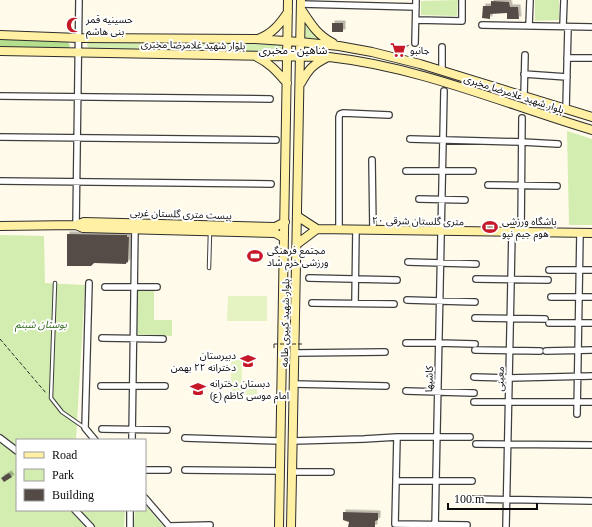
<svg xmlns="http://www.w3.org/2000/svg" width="592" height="527" font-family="'Times New Roman','Noto Sans Arabic',serif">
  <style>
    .green { fill: #d2edaf }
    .forest { fill: #b6df8d }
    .pitch { fill: #e5f3c2 }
    .building { fill: #554b46; filter: url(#shadow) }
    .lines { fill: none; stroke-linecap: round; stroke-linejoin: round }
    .lane-casing { stroke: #3e3e3e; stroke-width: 4.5 }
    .street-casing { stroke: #3e3e3e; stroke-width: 8 }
    .secondary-casing { stroke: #2d2d2d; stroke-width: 10 }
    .path { stroke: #2d2d2d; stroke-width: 1; stroke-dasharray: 4 2; stroke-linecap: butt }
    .lane { stroke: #fff; stroke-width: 2.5 }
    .street { stroke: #fff; stroke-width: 5.5 }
    .secondary { stroke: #fff0a4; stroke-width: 8 }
    .path-bridge { stroke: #2d2d2d; stroke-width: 1; stroke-dasharray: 4 2; stroke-linecap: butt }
    .labels { text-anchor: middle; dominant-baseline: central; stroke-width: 4; stroke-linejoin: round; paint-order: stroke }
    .poi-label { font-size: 10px; fill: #0b0b0b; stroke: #fff; text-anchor: start }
    .street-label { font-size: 10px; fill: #0b0b0b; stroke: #fff }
    .park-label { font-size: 10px; font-style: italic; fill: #2c6717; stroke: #fff }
    .neighbourhood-label { font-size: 11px; fill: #0b0b0b; stroke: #fff }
  </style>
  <defs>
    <filter id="shadow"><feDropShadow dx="2.5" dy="-2.5" stdDeviation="0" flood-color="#0004"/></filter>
  </defs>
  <rect width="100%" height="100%" fill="#fffae9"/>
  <path class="green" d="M458,0L457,16L421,15V1Z
    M535,0H559V20L535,21Z
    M304,19L322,40L305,39Z
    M93,41L201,42L277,45H280L282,47V51L279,52L89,48L87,46V44Z
    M567,131L592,139V225H569Z
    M0,235L44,236L45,283L85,285L76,440H17V446L0,433Z
    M136,288L154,289V320H172V336L135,335Z
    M0,443L17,455V510H70L85,527H0Z
    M145,505L164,527H134L135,510H145Z
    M80,510H125L124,527H95Z"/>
  <path class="forest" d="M0,38L67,40L70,46L68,48L65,49L0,48Z"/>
  <path class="pitch" d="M228,296H267V321H227Z
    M231,360H242V384H257V395H231Z"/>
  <path class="building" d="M491,1L509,2L510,7H518L519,19H507V13L490,14V19L482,18L483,6H491Z
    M332,23H343V32H332Z
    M67,234L127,235V237H129L128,262L126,263V264L94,263L91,266H67Z
    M9,473L12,477L4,482L1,478Z
    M343,512L378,513V520L375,521V527H348L349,522L343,520Z"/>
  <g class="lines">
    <defs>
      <path id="lane" d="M209,268L210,232
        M55,283L51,398L62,412L85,428"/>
      <path id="street" d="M301,4L416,7
        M416,20L462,21V0
        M482,25L592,27
        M529,26L530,0
        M563,26L564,0
        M415,43L416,0
        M442,47V70
        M567,58H592
        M524,74L567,77
        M0,96L270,99
        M524,96L525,55
        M566,109L568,27
        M0,137L276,140
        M410,139L522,142L558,144
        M372,160L373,230
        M406,171H473
        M0,181L271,184
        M488,185L557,186
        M419,199L465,200
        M76,225L79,0
        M339,229V117L340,114L343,113L389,115
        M521,232L522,118
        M408,262L476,264
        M549,270H592
        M309,278L397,280
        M476,279L548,280
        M89,283L85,428L95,440
        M105,287H157
        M551,297H592
        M407,300L475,302
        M312,303L394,304
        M355,303L356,229
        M475,318L545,319
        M549,323H592
        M102,338L163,339
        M406,343H438L475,344
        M475,350L540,351
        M546,351L592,350
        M295,353L385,352
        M474,377L509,378L592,376
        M294,384L386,386
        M101,386H165
        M406,391L474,393
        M474,402H592
        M577,414L580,233
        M102,429L167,430
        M397,437L395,524L467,525
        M0,438L17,451
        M185,438L281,441
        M132,440L135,226
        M293,441L364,439L397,437H470
        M476,444L592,445
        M145,470H168
        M185,470L280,471
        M292,472H331
        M396,481H472
        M145,498L170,527
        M472,499L592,501
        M75,510L91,527
        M130,510V527
        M170,526L210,525
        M435,527L444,91
        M506,527L512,232"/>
      <path id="secondary" d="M301,9C311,24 317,35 333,43
        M0,35L79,38L255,39L300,42L339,46L372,52L420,64L592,117
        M258,39C272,34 280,24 288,12
        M0,51L329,57C420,67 505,104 592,130
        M257,57C270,63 278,73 287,83
        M301,83C309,69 312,65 328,57
        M297,216L317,229L592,233
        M76,225L84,222L275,227L285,222
        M0,226L76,225L83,228L275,233L284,238
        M297,244L317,229
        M279,527L288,0
        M291,527L301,0"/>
    </defs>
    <use href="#lane" class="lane-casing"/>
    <use href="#street" class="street-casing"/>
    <use href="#secondary" class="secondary-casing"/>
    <path class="path" d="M400,50L409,45
      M0,339L46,393
      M274,344V349H275"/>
    <use href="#lane" class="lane"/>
    <use href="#street" class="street"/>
    <use href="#secondary" class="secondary"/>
    <path class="path-bridge" d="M274,344H302"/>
  </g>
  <defs>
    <symbol id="mosque-bare" viewBox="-9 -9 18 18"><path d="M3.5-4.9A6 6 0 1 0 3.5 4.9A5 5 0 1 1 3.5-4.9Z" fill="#c61829" stroke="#fff" stroke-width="2.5" paint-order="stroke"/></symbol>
    <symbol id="supermarket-bare" viewBox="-9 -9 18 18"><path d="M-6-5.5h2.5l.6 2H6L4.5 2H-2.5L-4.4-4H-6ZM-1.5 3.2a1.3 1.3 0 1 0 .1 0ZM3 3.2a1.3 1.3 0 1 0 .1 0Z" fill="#c61829" stroke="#fff" stroke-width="2.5" paint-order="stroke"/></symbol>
    <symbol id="stadium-bare" viewBox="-9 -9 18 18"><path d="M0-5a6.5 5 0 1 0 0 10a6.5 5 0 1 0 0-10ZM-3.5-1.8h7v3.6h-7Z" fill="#c61829" stroke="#fff" stroke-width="2.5" paint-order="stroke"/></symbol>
    <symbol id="school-bare" viewBox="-9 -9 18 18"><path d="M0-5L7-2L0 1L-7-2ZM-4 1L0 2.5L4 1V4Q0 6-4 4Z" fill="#c61829" stroke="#fff" stroke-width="2.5" paint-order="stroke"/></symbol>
  </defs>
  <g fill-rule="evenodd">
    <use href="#mosque-bare" x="63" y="14" width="22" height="22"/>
    <use href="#supermarket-bare" x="387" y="39" width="22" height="22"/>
    <use href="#stadium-bare" x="479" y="216" width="22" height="22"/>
    <use href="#stadium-bare" x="244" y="245" width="22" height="22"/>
    <use href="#school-bare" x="237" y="350" width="22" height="22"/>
    <use href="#school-bare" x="187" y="378" width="22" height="22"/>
  </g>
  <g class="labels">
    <g class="poi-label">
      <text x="86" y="19">حسینیه قمر<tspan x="86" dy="12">بنی هاشم</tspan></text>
      <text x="410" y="50">جانبو</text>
      <text x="502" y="221">باشگاه ورزشی<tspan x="502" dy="12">هوم جیم نیو</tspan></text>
      <text x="267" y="250">مجتمع فرهنگی<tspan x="267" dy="12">ورزشی خرم شاد</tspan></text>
      <text x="236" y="355" text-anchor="end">دبیرستان<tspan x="236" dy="12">دخترانه ۲۲ بهمن</tspan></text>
      <text x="210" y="383">دبستان دخترانه<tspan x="210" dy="12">امام موسی کاظم (ع)</tspan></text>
    </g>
    <g class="street-label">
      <text transform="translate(193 45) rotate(1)">بلوار شهید غلامرضا مخبری</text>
      <text transform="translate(514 94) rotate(18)">بلوار شهید غلامرضا مخبری</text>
      <text transform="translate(181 214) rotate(2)">بیست متری گلستان غربی</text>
      <text transform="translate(418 221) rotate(1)">۲۰ متری گلستان شرقی</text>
      <text transform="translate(285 323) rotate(-89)">بلوار شهید کبیری طامه</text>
      <text transform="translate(429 379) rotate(-89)">کاشیها</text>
      <text transform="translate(500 379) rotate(-89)">معینی</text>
    </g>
    <g class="park-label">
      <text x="41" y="324">بوستان شبنم</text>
    </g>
    <g class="neighbourhood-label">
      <text x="293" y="50">شاهین - مخبری</text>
    </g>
  </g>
  <rect x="16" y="439" width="130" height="72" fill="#ffffff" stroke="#9d9d9d"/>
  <rect x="24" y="452" width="20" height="6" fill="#fff0a4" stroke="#9d9d9d"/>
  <text x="52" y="459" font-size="12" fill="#0b0b0b">Road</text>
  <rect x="24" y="469" width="20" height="12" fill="#d2edaf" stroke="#9d9d9d"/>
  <text x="52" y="479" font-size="12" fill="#0b0b0b">Park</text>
  <rect x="24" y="489" width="20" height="12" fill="#554b46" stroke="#9d9d9d"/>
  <text x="52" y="499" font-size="12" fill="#0b0b0b">Building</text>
  <path d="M448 503v6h89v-6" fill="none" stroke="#0b0b0b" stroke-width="2"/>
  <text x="454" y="503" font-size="12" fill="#0b0b0b" stroke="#ffffff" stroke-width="3" paint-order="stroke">100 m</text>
</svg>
